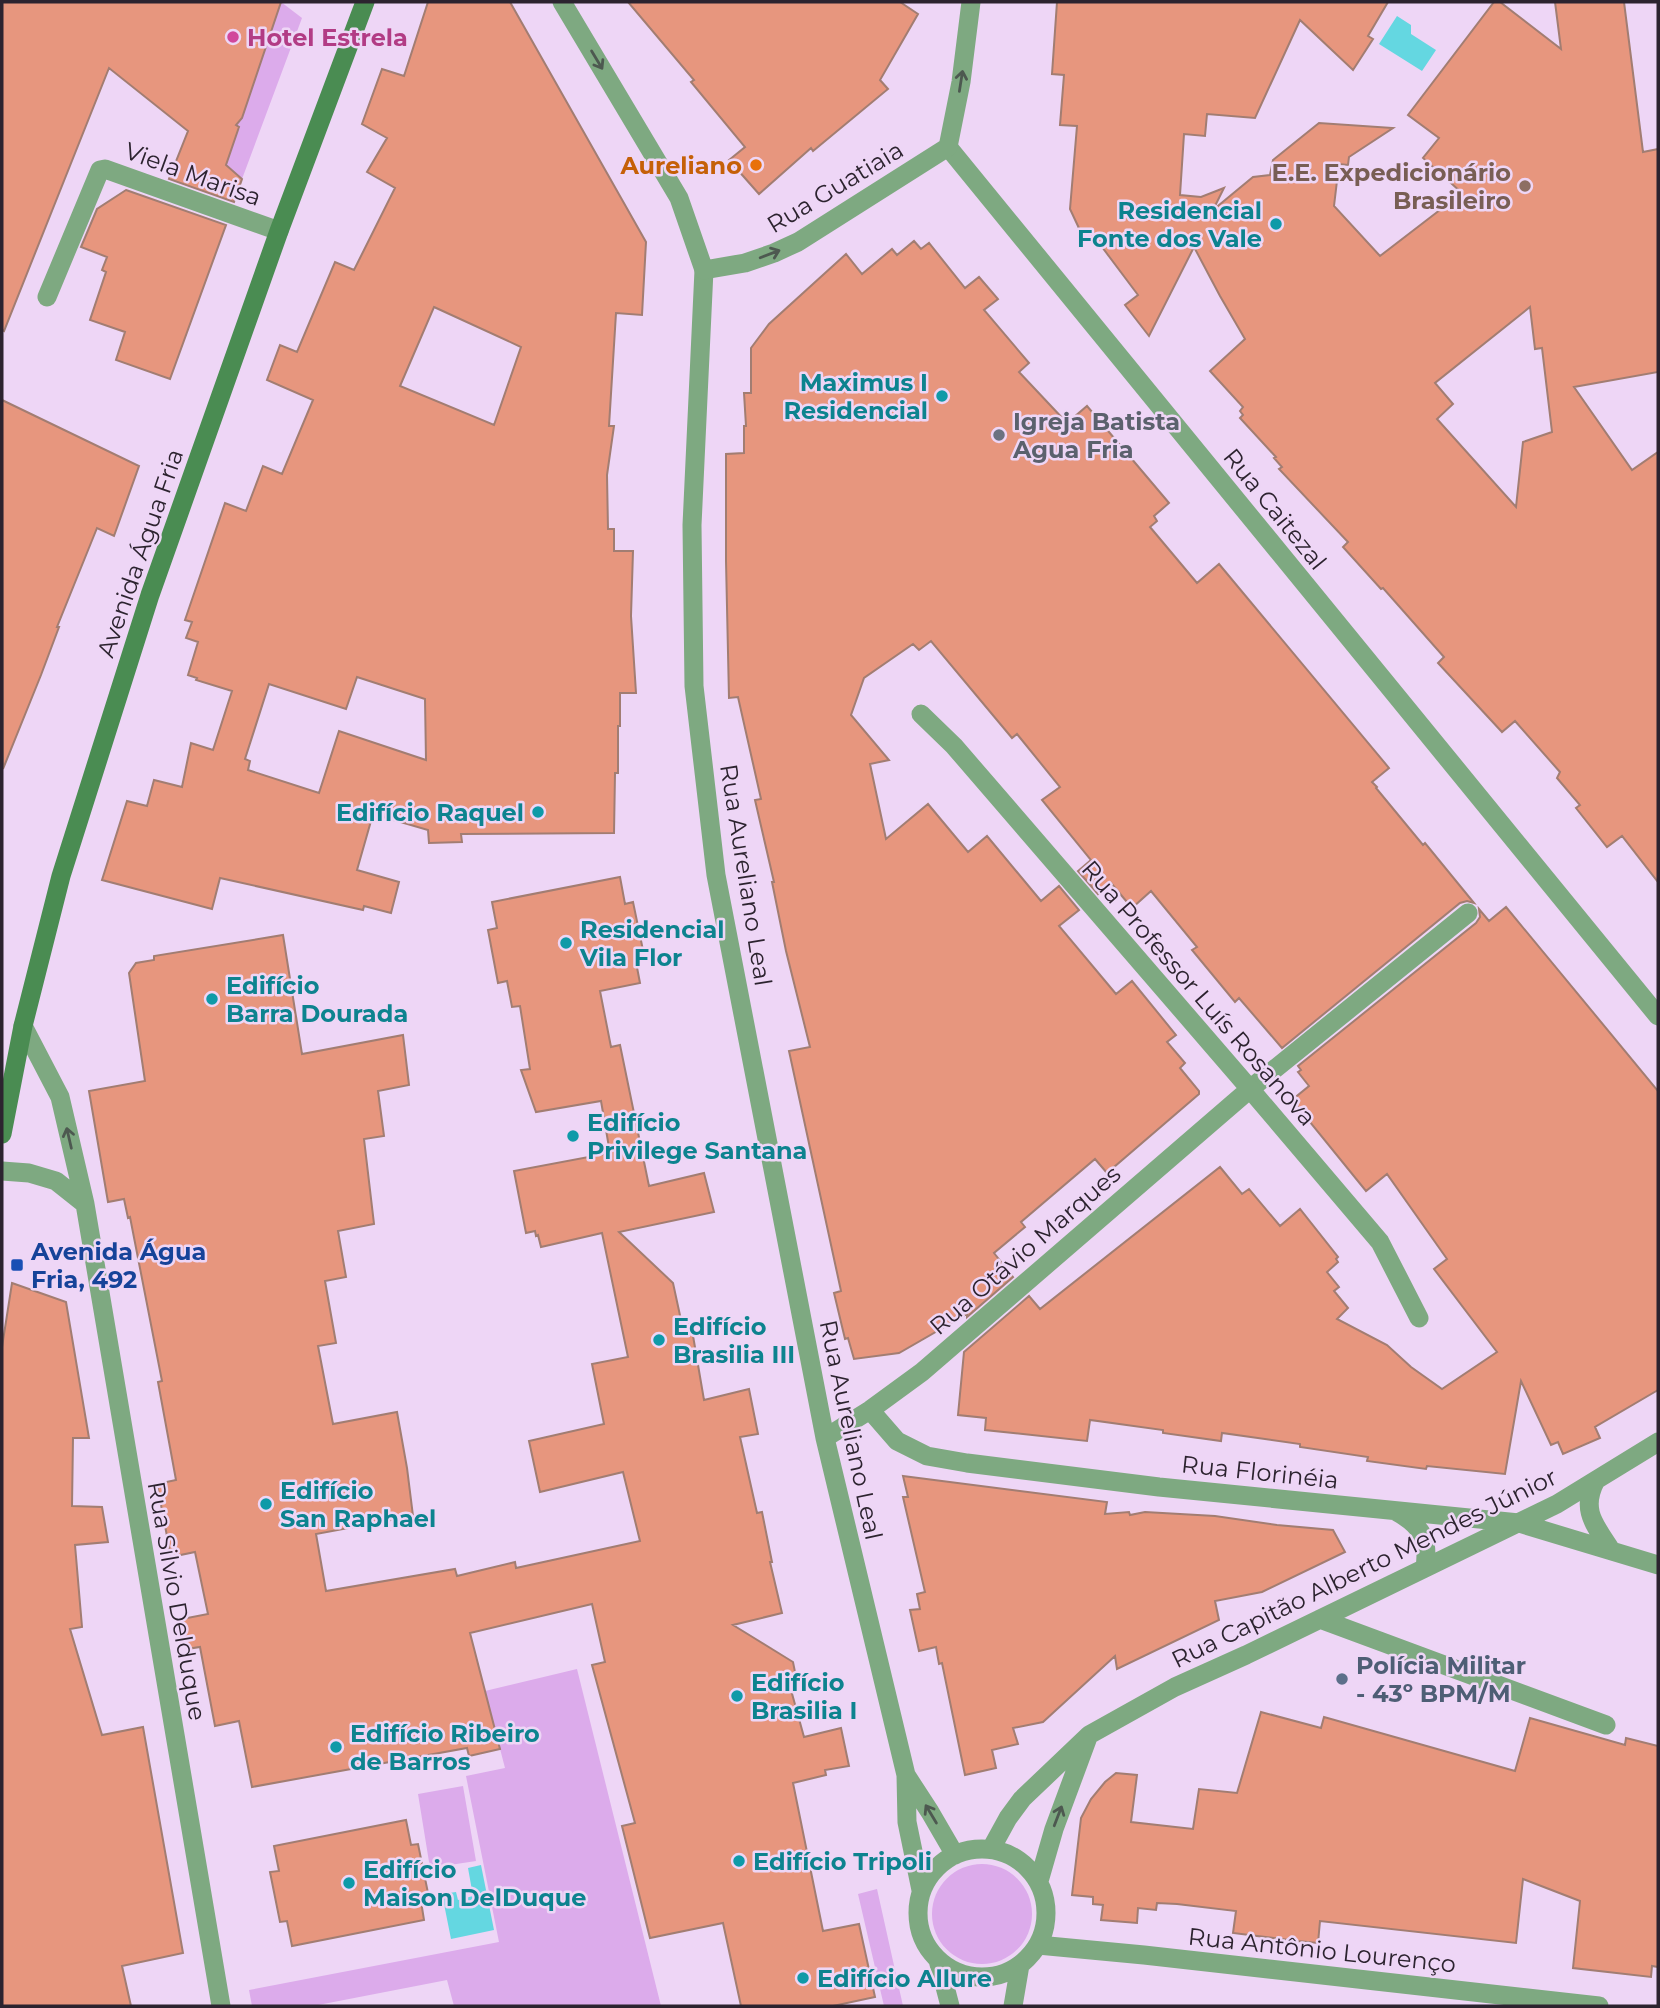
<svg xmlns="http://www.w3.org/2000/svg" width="1660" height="2008" font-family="Montserrat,sans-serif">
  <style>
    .green { fill: #dcabeb }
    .water { fill: #64d7e1 }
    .building { fill: #e7967e; stroke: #a27d72; stroke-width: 2; fill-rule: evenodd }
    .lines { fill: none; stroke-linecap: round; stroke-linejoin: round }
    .service { stroke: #7ea981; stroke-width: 19 }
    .minor { stroke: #7ea981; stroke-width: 19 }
    .tertiary { stroke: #7ea981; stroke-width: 19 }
    .secondary { stroke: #4a8c52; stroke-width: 19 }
    .oneway { stroke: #4d5950 }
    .hotel-dot { fill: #d1479c; stroke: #eed6f6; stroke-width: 2.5 }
    .food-dot { fill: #e8710a; stroke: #eed6f6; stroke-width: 2.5 }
    .education-dot { fill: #8d6e63; stroke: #eed6f6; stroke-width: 2.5 }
    .culture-dot { fill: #0f9aa8; stroke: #eed6f6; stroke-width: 2.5 }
    .worship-dot { fill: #6b7280; stroke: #eed6f6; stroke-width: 2.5 }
    .transit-dot { fill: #1a4fb4; stroke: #eed6f6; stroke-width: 2.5 }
    .service-dot { fill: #5c6f8a; stroke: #eed6f6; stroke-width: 2.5 }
    .labels { text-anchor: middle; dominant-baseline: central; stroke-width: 5; stroke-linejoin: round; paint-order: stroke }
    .hotel-label { font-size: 24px; font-weight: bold; fill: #b23c85; stroke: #eed6f6; text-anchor: start }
    .food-label { font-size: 24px; font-weight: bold; fill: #c56008; stroke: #eed6f6; text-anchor: end }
    .education-label { font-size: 24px; font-weight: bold; fill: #785e54; stroke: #eed6f6; text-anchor: end }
    .street-label { font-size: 24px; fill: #2c232f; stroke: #eed6f6 }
    .culture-label { font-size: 24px; font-weight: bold; fill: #0d838f; stroke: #eed6f6; text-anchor: start }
    .worship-label { font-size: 24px; font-weight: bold; fill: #5b616d; stroke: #eed6f6; text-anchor: start }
    .transit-label { font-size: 24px; font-weight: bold; fill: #164399; stroke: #eed6f6; text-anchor: start }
    .service-label { font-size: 24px; font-weight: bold; fill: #4e5e75; stroke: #eed6f6; text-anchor: start }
  </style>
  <rect width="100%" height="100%" fill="#eed6f6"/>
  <path class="green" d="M281,2L302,18L242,179L216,156L240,128L236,125L242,119Z
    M577,1669L661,2006H454L447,1980L313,2006H252L249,1990L499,1942L466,1776L505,1768L485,1691Z
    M463,1786L476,1861L430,1868L418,1794Z
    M932 1914a50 50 0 1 1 100 0a50 50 0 1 1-100 0Z
    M877,1889L903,2006H884L858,1894Z"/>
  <path class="water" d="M1397,16L1411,25V34L1436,50L1422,71L1379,44Z
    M481,1865L494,1930L451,1939L442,1894L456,1892L458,1900L473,1896L468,1868Z"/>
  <path class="building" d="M2,2H281L242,118L236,125L239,127L226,165L242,179L234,202L169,179L188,131L109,68L4,331L2,330Z
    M428,2H510L646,242L642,315L616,313L609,426H614L607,475L608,529H614V551H633L631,616L636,693H620V726H618V773H615L614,833L461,834L462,842L429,843L428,830L373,814L357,870L399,882L391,913L364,906L363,910L220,878L212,909L102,880L127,801L147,806L154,780L182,787L191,743L213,750L232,691L196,680L197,678L188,675L198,642L186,638L192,622L185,620L225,503L246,511L263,466L282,474L313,400L267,380L280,345L297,352L335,262L354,270L395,188L367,172L387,138L362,124L382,69L404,76ZM434,307L521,347L494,425L400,386ZM357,677L425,699L426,760L339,731L319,793L248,770L250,761L245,759L269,684L346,709Z
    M628,2H900L918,14L880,80L888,89L813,151L811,148L759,194L729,160L745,147L691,82L694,80Z
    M1057,2H1388L1368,36L1373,39L1353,70L1300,20L1255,118L1207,114L1205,136L1184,134L1180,195L1201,197L1224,188L1213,210L1253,177L1270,175L1273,160L1319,123L1393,128L1349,157L1348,165L1339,164L1334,206L1380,256L1462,193L1423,158L1439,138L1408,115L1494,2H1500L1561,49L1555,2H1624L1643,152L1658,149V372L1574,387L1632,470L1658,452V882L1622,836L1607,847L1576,808L1580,805L1557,778L1560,772L1515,721L1502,732L1438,663L1444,657L1383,588L1381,589L1343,547L1348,542L1279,469L1282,467L1274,458L1276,457L1240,418L1243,415L1240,411L1243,407L1210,371L1245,339L1220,296L1194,247L1149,336L1125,305L1138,295L1099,243L1085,241L1070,209L1077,126L1060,125L1064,75L1052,74ZM1530,307L1535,349L1542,348L1552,432L1523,442L1516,507L1437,419L1453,404L1435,383Z
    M126,190L226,225L170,379L116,360L125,332L90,320L106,272L102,270L107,257L81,247L97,209Z
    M914,241L921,249L929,243L965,288L979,277L998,299L984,310L1029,363L1019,372L1067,423L1087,406L1169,503L1154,516L1157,521L1150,527L1197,583L1219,564L1389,768L1372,782L1377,787L1376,788L1423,845L1425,843L1474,903L1467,901L1460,903L1282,1048L1239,998L1235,1002L1192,950L1197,947L1151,891L1132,908L1111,883L1098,894L1078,871L1091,860L1042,800L1060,787L1017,734L1012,738L931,641L919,650L913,644L864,678L851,715L889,760L870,764L886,839L928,804L968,852L987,836L1041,901L1059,886L1079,910L1059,926L1116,994L1132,981L1176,1035L1167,1042L1185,1063L1180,1068L1199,1091V1094L1107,1173L1095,1159L1021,1222L1025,1227L994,1253L1013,1277L967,1317V1314L899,1353L854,1359L848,1338L845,1339L834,1293L841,1291L789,1051L810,1047L786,951L772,882H774L755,800L761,799L738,697L729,698L726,561V454L744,453V426H746L744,393H751V348L769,324L846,254L862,274L892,249L897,255Z
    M2,400L139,466L114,536L97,528L57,627H59L41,675L3,769Z
    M620,877L625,904L633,902L644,955L635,957L640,983L600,991L611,1047L620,1045L649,1186L704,1173L714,1212L619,1232L673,1283L681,1320L691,1324L704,1400L749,1389L758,1434L740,1437L757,1513L762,1512L772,1562H770L782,1613L733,1625L793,1662L797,1682L791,1690L804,1737L841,1728L849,1766L825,1770L826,1775L793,1783L823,1931L859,1924L875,1997L833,2006H741L723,1923L650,1938L622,1826L635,1823L592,1665L605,1662L592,1604L470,1633L500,1749L469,1756L467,1748L252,1787L239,1721L215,1726L200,1647L187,1649L182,1619L208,1614L195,1552L171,1557L157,1484L176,1480L158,1382L162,1381L130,1217L128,1218L124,1199L108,1202L89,1091L145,1081L129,973L136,963L154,960V956L283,935L302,1054L403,1035L409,1085L378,1091L384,1136L364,1139L374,1224L338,1231L346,1277L325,1281L336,1343L318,1346L333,1424L397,1412L407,1468L413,1516L316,1534L326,1591L455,1569L457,1576L515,1562L516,1568L640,1541L623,1472L540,1492L529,1441L604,1424L592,1364L628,1357L602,1233L541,1247L538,1235L536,1236L535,1231L526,1233L514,1171L610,1153L601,1101L536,1112L521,1070L530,1069L520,1006L512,1007L507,981L498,983L488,930L497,928L492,902Z
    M1506,907L1658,1091V1390L1595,1427L1600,1438L1563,1454L1558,1442L1551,1445L1521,1381L1505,1474L1427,1466L1426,1469L1367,1461L1368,1457L1300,1447V1444L1222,1433L1221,1441L1163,1433V1430L1090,1420L1087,1441L985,1430L986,1418L958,1415L964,1352L1029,1296L1040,1309L1220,1167L1242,1194L1249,1189L1280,1226L1300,1209L1338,1257L1336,1259L1338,1262L1327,1272L1339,1287L1334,1291L1348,1308L1337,1319L1387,1345L1411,1367L1442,1389L1497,1352L1434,1269L1447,1259L1387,1174L1366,1191L1292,1100L1309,1086L1298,1072L1301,1070L1298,1066L1476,923L1480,917L1479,909L1489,921Z
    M12,1283L66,1302L89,1438H73L72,1506L102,1507L108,1542L75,1545L82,1627L70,1629L102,1735L143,1727L183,1953L122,1966L131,2006H2V1347Z
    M903,1476L1107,1502L1105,1514L1129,1512L1130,1515L1145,1512L1215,1516L1277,1525L1333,1530L1345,1552L1262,1592L1215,1601L1219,1620L1117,1669L1115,1656L1043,1722L1013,1728L1018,1744L992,1750L996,1768L965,1775L942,1663L939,1664L936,1647L919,1651L910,1610L920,1609L917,1594L925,1592L903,1497H908Z
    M1261,1712L1321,1728L1324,1717L1515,1771L1530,1718L1625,1745L1626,1738L1658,1746V1967L1652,1966L1651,1977L1573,1968L1580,1901L1523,1879L1516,1943L1320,1921L1318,1943L1297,1941L1233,1933L1236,1911L1177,1904L1157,1903L1156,1910L1138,1908L1137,1923L1101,1920L1103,1905L1093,1904V1897L1072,1895L1081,1818L1091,1799L1105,1782L1116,1773L1137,1775L1131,1822L1193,1829L1199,1789L1237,1793Z
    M406,1820L411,1845L418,1844L428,1893L420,1895L424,1920L292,1946L287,1921L280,1922L270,1872L279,1871L274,1846Z"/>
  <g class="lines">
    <path class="service" d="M47,297L100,170L105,169L279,231
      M1250,1089L1468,913"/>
    <path class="minor" d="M948,147L1658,1016
      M704,270L692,525L694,686L716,875L825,1438L906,1775L907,1822L921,1890
      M921,714L954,746L1250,1089L1380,1242L1419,1318
      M23,1026L60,1097L85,1204L221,2006
      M2,1171L29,1173L56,1181L85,1204
      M870,1410L897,1441L927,1456L967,1463L1159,1487L1519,1523L1658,1565
      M825,1438L870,1410L922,1372L1250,1089
      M1596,1480C1580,1510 1595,1525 1611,1550
      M1397,1512C1422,1526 1429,1539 1425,1568
      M1320,1619L1606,1725
      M906,1775L930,1812L955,1855
      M918 1913a64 64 0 1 1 128 0a64 64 0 1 1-128 0Z
      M991,1849L1008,1818L1022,1799L1089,1735L1175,1687L1246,1655L1557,1504L1658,1442
      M1039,1881L1054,1829L1087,1740
      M1038,1945L1144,1955L1599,2006
      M938,1960L950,2006
      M1013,2006L1020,1965"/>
    <path class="tertiary" d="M562,2L679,198L704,270L745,263L774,253L798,242L948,147L961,82L971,2"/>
    <path class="secondary" d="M2,1134L23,1026L61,876L150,595L279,231L365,2"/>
  </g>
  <defs><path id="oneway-shaft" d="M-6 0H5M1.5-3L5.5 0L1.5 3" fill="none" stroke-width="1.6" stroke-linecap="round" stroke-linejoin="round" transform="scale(1.75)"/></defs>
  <g class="oneway">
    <use href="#oneway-shaft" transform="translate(597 60) rotate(59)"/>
    <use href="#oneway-shaft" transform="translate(961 81) rotate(-81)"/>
    <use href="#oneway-shaft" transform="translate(770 254) rotate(-21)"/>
    <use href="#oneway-shaft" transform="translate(69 1138) rotate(-103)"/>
    <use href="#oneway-shaft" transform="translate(931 1814) rotate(-121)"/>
    <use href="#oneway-shaft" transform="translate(1058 1816) rotate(-69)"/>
  </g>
  <circle class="hotel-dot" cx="233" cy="37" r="7"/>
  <circle class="food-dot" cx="756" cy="165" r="7"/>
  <circle class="education-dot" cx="1525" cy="186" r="7"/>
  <g class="culture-dot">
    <circle cx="1276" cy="224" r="7"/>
    <circle cx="942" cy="396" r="7"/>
    <circle cx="538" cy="812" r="7"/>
    <circle cx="566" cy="943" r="7"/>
    <circle cx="212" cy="999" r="7"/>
    <circle cx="573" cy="1136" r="7"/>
    <circle cx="659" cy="1340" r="7"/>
    <circle cx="266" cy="1504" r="7"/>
    <circle cx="737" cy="1696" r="7"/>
    <circle cx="336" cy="1747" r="7"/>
    <circle cx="739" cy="1861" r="7"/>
    <circle cx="349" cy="1883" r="7"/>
    <circle cx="803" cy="1978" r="7"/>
  </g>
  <circle class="worship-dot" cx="999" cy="435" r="7"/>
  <rect class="transit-dot" x="10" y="1258" width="14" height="14" rx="3.5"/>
  <circle class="service-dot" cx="1342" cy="1679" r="7"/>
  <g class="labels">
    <g class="hotel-label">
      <text x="247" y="37">Hotel Estrela</text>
    </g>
    <g class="food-label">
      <text x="742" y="165">Aureliano</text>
    </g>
    <g class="education-label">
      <text x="1511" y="172">E.E. Expedicionário<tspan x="1511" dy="28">Brasileiro</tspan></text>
    </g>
    <g class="street-label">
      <text transform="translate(193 174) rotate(20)">Viela Marisa</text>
      <text transform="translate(835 187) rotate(-31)">Rua Guatiaia</text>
      <text transform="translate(1275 509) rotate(51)">Rua Caitezal</text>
      <text transform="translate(140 553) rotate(-71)">Avenida Água Fria</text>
      <text transform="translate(746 875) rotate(81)">Rua Aureliano Leal</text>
      <text transform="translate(1199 993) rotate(49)">Rua Professor Luís Rosanova</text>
      <text transform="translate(1025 1250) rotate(-41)">Rua Otávio Marques</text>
      <text transform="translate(851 1430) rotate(78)">Rua Aureliano Leal</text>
      <text transform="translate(1260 1472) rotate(6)">Rua Florinéia</text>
      <text transform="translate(1364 1568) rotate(-26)">Rua Capitão Alberto Mendes Júnior</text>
      <text transform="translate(177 1601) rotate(80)">Rua Silvio Delduque</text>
      <text transform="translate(1322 1950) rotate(6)">Rua Antônio Lourenço</text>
    </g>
    <g class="culture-label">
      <text x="1262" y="210" text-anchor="end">Residencial<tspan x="1262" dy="28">Fonte dos Vale</tspan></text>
      <text x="928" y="382" text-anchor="end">Maximus I<tspan x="928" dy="28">Residencial</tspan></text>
      <text x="524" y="812" text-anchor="end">Edifício Raquel</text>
      <text x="580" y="929">Residencial<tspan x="580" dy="28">Vila Flor</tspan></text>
      <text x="226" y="985">Edifício<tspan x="226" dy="28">Barra Dourada</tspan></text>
      <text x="587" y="1122">Edifício<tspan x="587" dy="28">Privilege Santana</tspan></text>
      <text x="673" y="1326">Edifício<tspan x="673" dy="28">Brasilia III</tspan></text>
      <text x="280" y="1490">Edifício<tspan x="280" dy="28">San Raphael</tspan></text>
      <text x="751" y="1682">Edifício<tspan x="751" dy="28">Brasilia I</tspan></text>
      <text x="350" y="1733">Edifício Ribeiro<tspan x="350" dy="28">de Barros</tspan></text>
      <text x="753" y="1861">Edifício Tripoli</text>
      <text x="363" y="1869">Edifício<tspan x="363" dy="28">Maison DelDuque</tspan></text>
      <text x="817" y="1978">Edifício Allure</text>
    </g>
    <g class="worship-label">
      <text x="1013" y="421">Igreja Batista<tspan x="1013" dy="28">Agua Fria</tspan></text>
    </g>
    <g class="transit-label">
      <text x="31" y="1251">Avenida Água<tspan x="31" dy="28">Fria, 492</tspan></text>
    </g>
    <g class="service-label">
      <text x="1356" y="1665">Polícia Militar<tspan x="1356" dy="28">- 43º BPM/M</tspan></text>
    </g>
  </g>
  <rect width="1660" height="2008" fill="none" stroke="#2c232f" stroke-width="7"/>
</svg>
